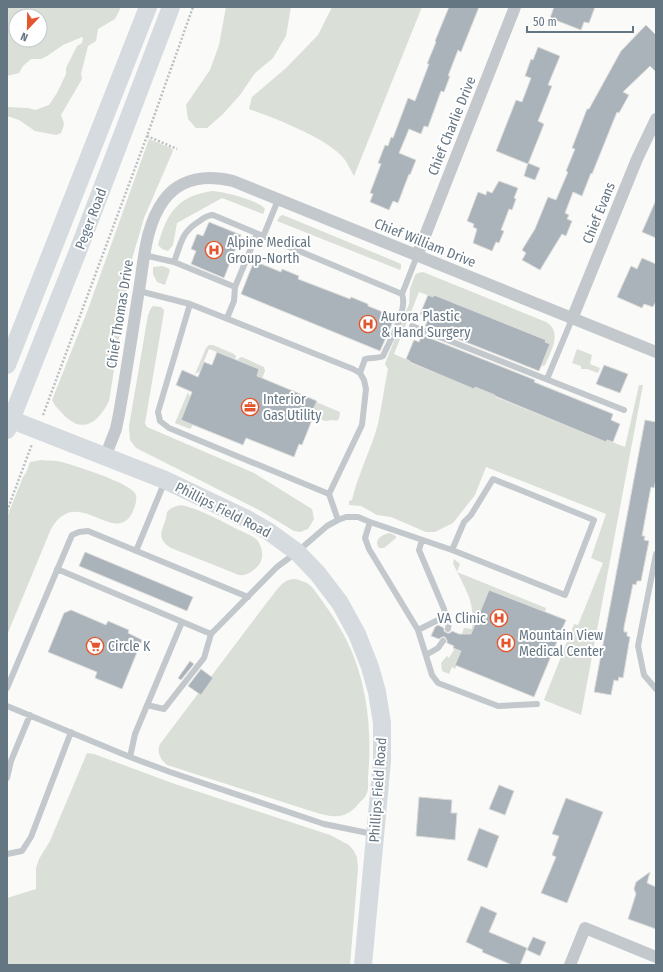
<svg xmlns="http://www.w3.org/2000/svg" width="663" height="972" font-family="'Fira Sans Condensed',sans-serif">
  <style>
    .green { fill: #dadfd7; fill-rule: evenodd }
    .building { fill: #aab3b9; stroke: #dcdcda }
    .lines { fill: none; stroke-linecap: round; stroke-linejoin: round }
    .path { stroke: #bbbfc2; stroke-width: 2.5; stroke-dasharray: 2 2; stroke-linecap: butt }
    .lane { stroke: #c3c8cc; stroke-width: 6 }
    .street { stroke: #c3c8cc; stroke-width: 12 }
    .secondary { stroke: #d6dbdf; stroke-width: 18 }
    .labels { text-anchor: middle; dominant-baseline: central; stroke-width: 4; stroke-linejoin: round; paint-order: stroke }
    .street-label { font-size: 14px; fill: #657683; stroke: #fff }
    .poi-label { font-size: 14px; fill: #657683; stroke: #fff; text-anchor: start }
  </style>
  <rect width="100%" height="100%" fill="#fafaf8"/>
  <path class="green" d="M7,7H121L115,19L98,29L96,41L88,46L81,74L82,79L61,115L64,123L63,128L61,133L56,135L35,131L19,120L7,116V107L28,108L35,110L49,105L57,93L66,74V68L77,46L82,43L83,38L82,37L63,45L47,56L41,59H31L23,66L19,73L7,76ZM16,16H40V40H16Z
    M226,7H291L286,36L273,58L255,73L240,95L223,114L207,128H196L188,119L186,105L210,70L219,45Z
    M332,7H422L354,176C351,171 348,164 345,160C330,139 274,118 249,109L252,97L286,68L318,35Z
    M149,139L171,148L173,151L144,218L132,259L109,401C98,423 82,436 61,412C58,409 54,405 52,400L87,312Z
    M213,191C225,192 258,200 265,209L263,214L222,198L177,223L173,245L168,251L162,249L158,245C167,213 177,196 213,191Z
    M283,215L399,263L401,264V268L400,270L277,221L280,216Z
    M162,266L168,268L170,270L165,285L157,282L153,274V267Z
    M423,272L546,322C563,332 551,351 545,365L539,367L546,340L434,295L433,297L419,292L394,354L410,361V363L474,388L475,387L495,395V397L606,442L607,440L625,447L639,385H643L581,715L544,700L574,624L578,625L603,563L591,558L606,514L486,467L475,495L453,523L435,532H426L391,517L377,515L361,506L349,505V501L352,500C358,474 371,450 378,424C382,406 384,387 388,369L385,364L386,361L409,304L410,289L415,275L418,273Z
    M153,306L161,307L164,310V312L145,423L147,427L254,473L312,509L314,519L308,529L300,532L294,531L259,510L140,450L135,447L130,440L129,426L148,315L151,308Z
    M209,345H213L234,354L236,356L235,359L209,349L200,371L195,374L206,348Z
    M577,349L592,355L590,364L600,368L598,373L587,369H581V366L572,363Z
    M242,357L264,367L265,371L262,379L257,376L259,369L238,360L239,358Z
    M188,392L190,397L181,420L193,425L190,429L175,423Z
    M316,402L340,412L339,419L336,421L334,420L325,421L314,417L315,413L312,412Z
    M41,460C47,461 55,460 62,462C76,466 127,482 135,493C139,499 133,513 129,518C109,540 76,486 51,529L7,635V517L23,477L26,473L30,462Z
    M181,505C200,509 219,520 237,529C243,532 251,535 256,539C263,546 265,560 257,567C252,572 246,576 239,575L171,548C156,539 162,531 166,518C167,515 166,512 169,510C172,507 177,506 181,505Z
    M390,533L396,536V538L384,548H379L377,544C377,537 384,534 390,533Z
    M454,559L460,564L457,572L546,608L545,612L489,590L471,634H462L464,628L472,629C476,601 464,588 453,563Z
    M296,579L307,583L312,587C327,607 342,628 352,652C368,691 372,735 368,777C368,782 369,791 366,795C365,798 362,800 360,802C346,820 334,818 314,812L167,765C161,760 156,752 160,744L268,601C277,591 282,578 296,579Z
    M455,648L461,651L455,664L457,665L455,669L452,667L449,674L442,671L441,663L447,656L449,658Z
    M87,753L94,754L172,783L330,835L349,845L354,851L357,857L358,869L350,965H7V898L36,889V868L39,859L50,841Z"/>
  <path class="building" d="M449,7H479L461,52L458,50L448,76H450L444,92L441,91L428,127L424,126L421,134L409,129L399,153L416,160L410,175L409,174L398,203L393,201L389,210L370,202L373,194L370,193L381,164L378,163L385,145L388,146L391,137L393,138L408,98L415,101L429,64H427L436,42L435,41Z
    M554,7H595L589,23L584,22L581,30L550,18Z
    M646,25L656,35V72L650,66L623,92L629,95L619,113L617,112L592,174L591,173L582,196L573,192L565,213L569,215L567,219L572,221L566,236L562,234L540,270L522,260L526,253L522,250L535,229L548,197L556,200L568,172L566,171L575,149L572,148L587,109H589L621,51Z
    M538,47L560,56L548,85L552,86L538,121L544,124L528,164L496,151L516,100L522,102L531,78L525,76L531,59L533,60Z
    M528,163L540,168L535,180L524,176Z
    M499,181L518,188L514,198L516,199L512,210L509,209L501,230L504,231L499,243L496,242L492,251L473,243L477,229L473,227L474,224L467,221L478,192L486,195L487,191L492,193Z
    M656,200V238L642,232Z
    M209,222L241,235L224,278L191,264L196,251L191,249L197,234L203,236Z
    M642,258L656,264V301L653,307L644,304L642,308L617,297L631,266L637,269Z
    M254,261L281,272L282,269L299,276L298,279L350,299L351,297L368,304V306L395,317L380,351L241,294Z
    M428,295L433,297L434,295L546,340L545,342L550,344L539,371L425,326L429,318L420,314Z
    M422,335L535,380L534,382L613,414L611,420L620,424L613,442L607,440L606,442L495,396V395L475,387L474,389L410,362V361L406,359L414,340L419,342Z
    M217,352L259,369L257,376L317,401L311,414L314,415L302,445L299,444L294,457L246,438L243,445L181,420L192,392L176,385L182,370L198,377L204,362L212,365Z
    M604,365L628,374L620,393L596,384Z
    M645,420L656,422V480L654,488L651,487L650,492L642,536H645L644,540L649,541L641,581H637L636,585L633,584L624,627V632H627V636L630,637L623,678L619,677L618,681L614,680L611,695L594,692Z
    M85,552L193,597L187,611L79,566Z
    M489,590L566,620L534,697L455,665L461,651L453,648L454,646L447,643V640L445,637H442L439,639L431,636L435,627L438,625L444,628V631L447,633H450L452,631L459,634H471Z
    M71,610L106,625L108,621L129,630L128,633L142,640L122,689L95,678L97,672L48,652L64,613Z
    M190,661L194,664L181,680L178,678Z
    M201,669L213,678L201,695L188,686Z
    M499,785L514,791L505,815L489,809Z
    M419,797L452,800L451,813H457L455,840L416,836Z
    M566,798L603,812L567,903L541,893L556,857L552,855L559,836L552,834Z
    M479,828L499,836L487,868L467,860Z
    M650,872L647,883L656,887V929L628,919L636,894L634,889L636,882Z
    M481,906L497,913L489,932L527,948L520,965H512L482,952L483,950L466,942Z
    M533,937L546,942L540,956L527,950Z"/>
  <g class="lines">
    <path class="path" d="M147,136L177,149
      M43,415L147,136L193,7
      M7,511L32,444"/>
    <path class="lane" d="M263,237L278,200
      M144,255L174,262C181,244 181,233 198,222C204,218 207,215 213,215L402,294L417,256
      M174,262L235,287
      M139,291L190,304L158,412L160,421L169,428L329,494L338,520
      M190,304L353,369L360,373L364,380L366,389L362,425L329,494
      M227,318L234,301L235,287L257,234
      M412,326L624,410
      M360,373L365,359C371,357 378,359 383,356C390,340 408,310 402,294
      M547,379L572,319
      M370,522L365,538L369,549L418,630L442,618L445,614L444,609L419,550L422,540
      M136,551L165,481
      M656,554L638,646L644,675L656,689
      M57,569L211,634
      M445,614L449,621L448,629
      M182,622L135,734L130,757L170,772L324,824L373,834
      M418,630L432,675L438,683L498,706L537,704
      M426,655L438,648L443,641
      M7,688L72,535L79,532L88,531L248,597
      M147,705L164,709L204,658L211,634L277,567L297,552L327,526L338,520L346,517H358L370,522L452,550L565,595L594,520L493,479L471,515L464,522L452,550
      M7,706L130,757
      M7,778L11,761L30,715
      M7,854L22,851L31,837L71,732"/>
    <path class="street" d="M417,256L515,7
      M572,319L637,159L656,119
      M105,457L116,429L119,414C126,375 132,335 138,296C144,264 144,227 164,200C181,177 208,175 233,181L656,352
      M570,965L585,928L656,957"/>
    <path class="secondary" d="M7,365L148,7
      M7,418L165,480L247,519L268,531L297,552L318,574L340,603L357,634L370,667L377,692L382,723V761L363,965
      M7,430L78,251L171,7"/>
  </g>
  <defs>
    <symbol id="hospital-ring" viewBox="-11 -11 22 22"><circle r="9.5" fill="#fff" stroke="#e4572e" stroke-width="1.5"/><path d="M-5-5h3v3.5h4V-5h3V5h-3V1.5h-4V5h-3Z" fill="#e4572e"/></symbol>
    <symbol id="office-ring" viewBox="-11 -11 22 22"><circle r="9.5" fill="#fff" stroke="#e4572e" stroke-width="1.5"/><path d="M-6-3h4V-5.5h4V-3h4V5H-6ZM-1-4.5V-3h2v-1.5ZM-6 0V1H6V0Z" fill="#e4572e"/></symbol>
    <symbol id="supermarket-ring" viewBox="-11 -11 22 22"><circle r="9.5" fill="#fff" stroke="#e4572e" stroke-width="1.5"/><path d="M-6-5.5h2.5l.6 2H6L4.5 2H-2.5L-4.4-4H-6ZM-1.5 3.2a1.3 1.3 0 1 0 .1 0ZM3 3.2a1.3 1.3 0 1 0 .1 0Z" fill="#e4572e"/></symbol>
  </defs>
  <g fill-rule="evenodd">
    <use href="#hospital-ring" x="204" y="240" width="20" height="20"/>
    <use href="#hospital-ring" x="358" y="314" width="20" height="20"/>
    <use href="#office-ring" x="240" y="397" width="20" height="20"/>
    <use href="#hospital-ring" x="489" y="608" width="20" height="20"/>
    <use href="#hospital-ring" x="496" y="633" width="20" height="20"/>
    <use href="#supermarket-ring" x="85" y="636" width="20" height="20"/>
  </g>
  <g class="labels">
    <g class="street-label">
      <text transform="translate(452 126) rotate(-68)">Chief Charlie Drive</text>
      <text transform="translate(599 213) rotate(-68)">Chief Evans</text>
      <text transform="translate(91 219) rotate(-69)">Peger Road</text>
      <text transform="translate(425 243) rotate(22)">Chief William Drive</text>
      <text transform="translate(120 314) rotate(-81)">Chief Thomas Drive</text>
      <text transform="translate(223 510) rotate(27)">Phillips Field Road</text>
      <text transform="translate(378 790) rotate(-86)">Phillips Field Road</text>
    </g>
    <g class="poi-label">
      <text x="227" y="242">Alpine Medical<tspan x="227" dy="16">Group-North</tspan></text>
      <text x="381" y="316">Aurora Plastic<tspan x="381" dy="16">&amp; Hand Surgery</tspan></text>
      <text x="263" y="399">Interior<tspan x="263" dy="16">Gas Utility</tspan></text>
      <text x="486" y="618" text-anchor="end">VA Clinic</text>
      <text x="519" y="635">Mountain View<tspan x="519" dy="16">Medical Center</tspan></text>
      <text x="108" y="646">Circle K</text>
    </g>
  </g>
  <rect width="663" height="972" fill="none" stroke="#657683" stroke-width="16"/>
  <g transform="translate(28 28) rotate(202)"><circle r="19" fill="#ffffff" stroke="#c1c8cd"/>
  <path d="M0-3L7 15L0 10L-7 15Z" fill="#e4572e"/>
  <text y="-6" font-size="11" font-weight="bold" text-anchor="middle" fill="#657683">N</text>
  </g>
  <path d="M527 26v6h106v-6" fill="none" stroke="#657683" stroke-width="2"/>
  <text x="533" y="26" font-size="12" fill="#657683" stroke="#ffffff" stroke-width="3" paint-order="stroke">50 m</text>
</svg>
